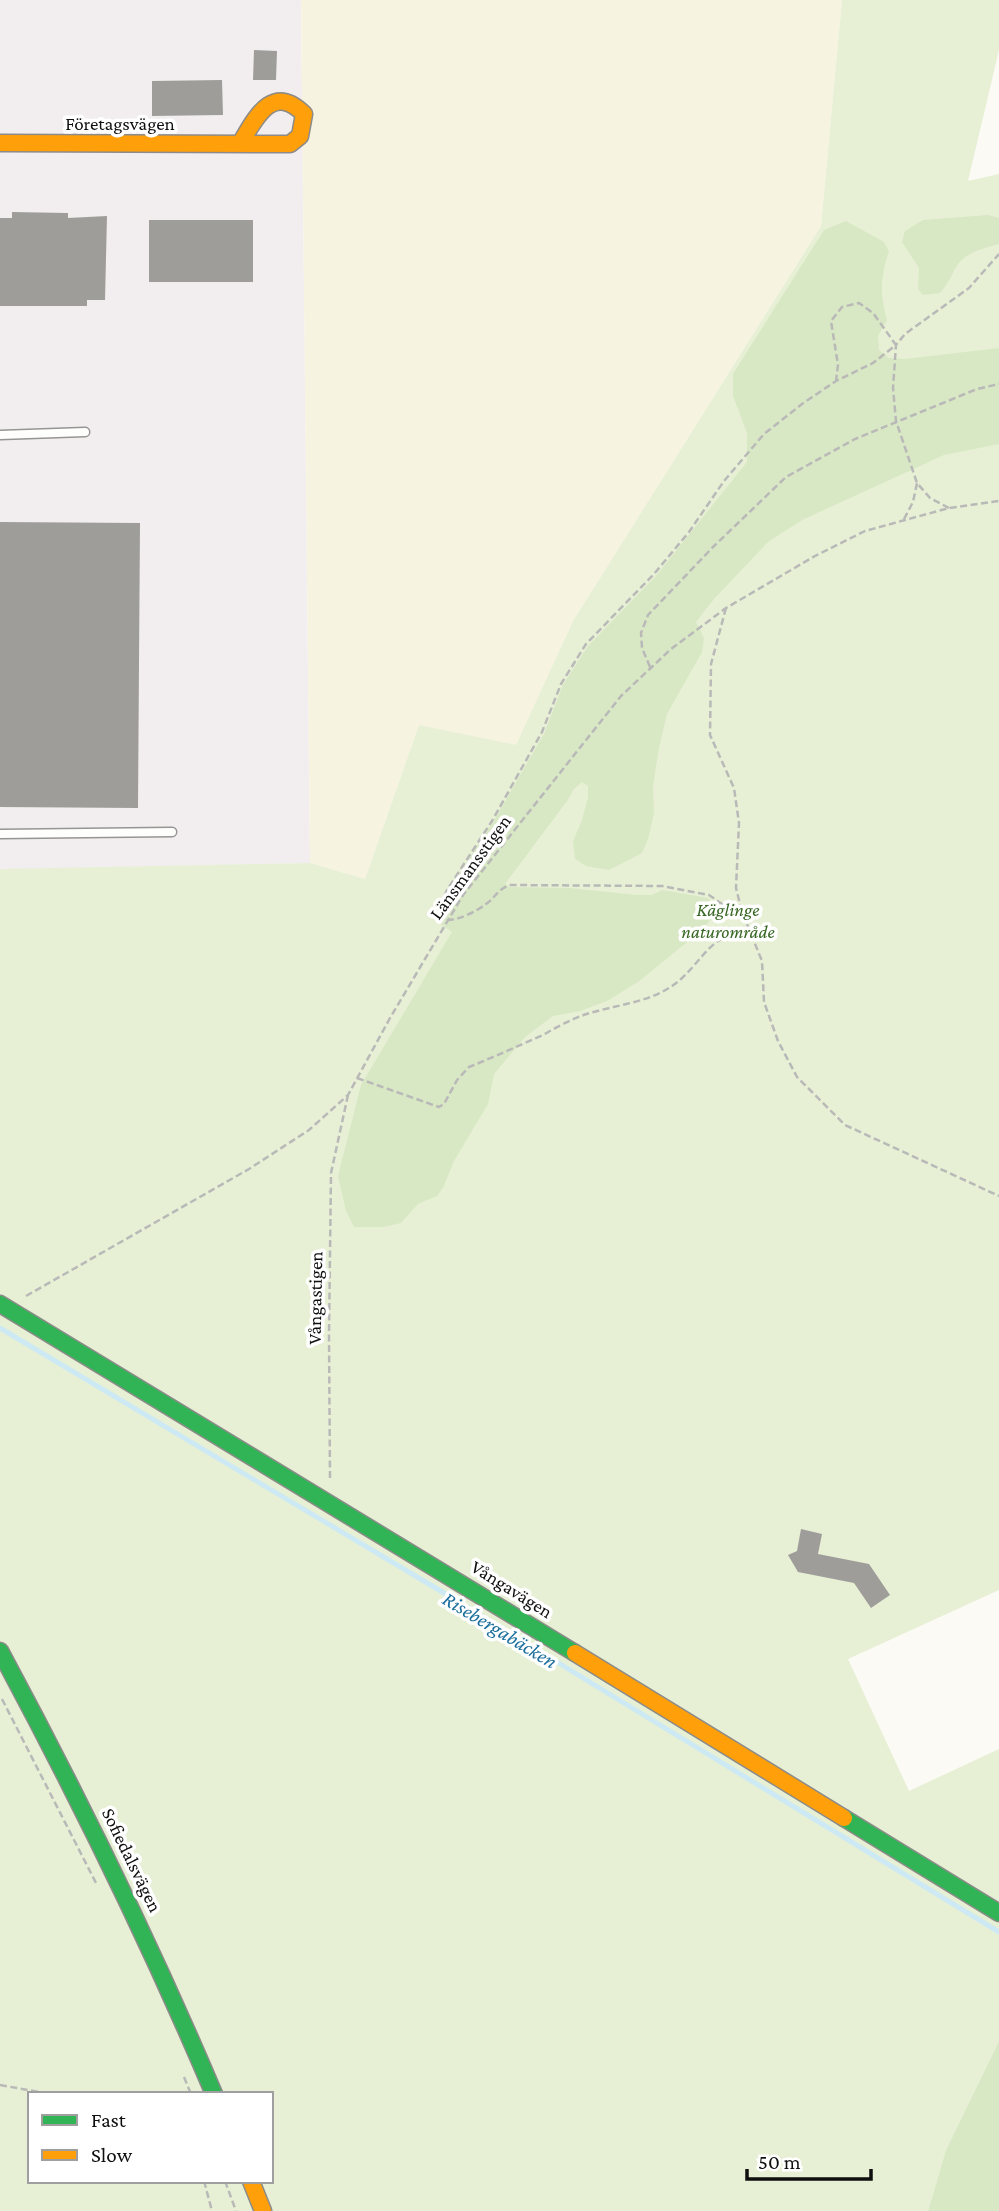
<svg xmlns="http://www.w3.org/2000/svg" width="999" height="2211" font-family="'Crimson Pro',serif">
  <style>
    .industrial { fill: #f2eef0 }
    .farmland { fill: #f7f3e1 }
    .green { fill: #e7f0d5; fill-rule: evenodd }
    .forest { fill: #d8e7c4 }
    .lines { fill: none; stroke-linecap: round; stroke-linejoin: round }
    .stream { stroke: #cce9f4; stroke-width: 5 }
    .building { fill: #9f9d9a }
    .lane-casing { stroke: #959592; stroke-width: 11 }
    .fast-casing { stroke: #8c8b89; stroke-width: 19 }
    .slow-casing { stroke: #8c8b89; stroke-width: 19 }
    .path { stroke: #b9b9b8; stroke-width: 2.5; stroke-dasharray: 7 3.5; stroke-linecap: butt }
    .lane { stroke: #fefefd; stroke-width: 8 }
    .fast { stroke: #30b455; stroke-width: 16 }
    .slow { stroke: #ff9f0a; stroke-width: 16 }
    .labels { text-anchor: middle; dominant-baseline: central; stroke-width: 7; stroke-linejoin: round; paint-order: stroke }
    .street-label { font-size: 19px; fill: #0f0f0f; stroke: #fff }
    .park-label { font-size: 19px; font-style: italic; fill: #356521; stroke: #fff }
    .water-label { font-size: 21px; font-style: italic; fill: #1c6f9d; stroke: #fff }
  </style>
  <rect width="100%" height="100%" fill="#fbfaf4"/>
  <path class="industrial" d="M0,0H301L310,863L0,870Z"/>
  <path class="farmland" d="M301,0H842L821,226L573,621L516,746L419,725L365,879L310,863Z"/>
  <path class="green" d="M842,0H999V50L968,181L999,174V1590L848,1659L909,1791L999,1749V2041L946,2150L928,2211H0V869L310,863L365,879L419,725L516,745L573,621L821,226ZM30,2094H271V2181H30Z"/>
  <path class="forest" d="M988,215L999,218V244C985,248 967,252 958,264C951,275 949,283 940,293L923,295L918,289L919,268L902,242L905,231L923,220Z
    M846,221L884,242L889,252C880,275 880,297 887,320L878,336L879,350L889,358L905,359L999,348V444L944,455L802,520L768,542L714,599L696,622L704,638L702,652L667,714L659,748L653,786L654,813L648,839L642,853L609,870L586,866L575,859L573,841L582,820L588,798V786L582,782L574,789L567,801L505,884L509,887L570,888L636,895H652L662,890L708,898L716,907L714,915L702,930L638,982L607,1001L580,1011L553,1016L525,1037L494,1074L488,1104L454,1161L443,1188L437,1196L418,1204L401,1223L384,1227H354L346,1211L338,1176L361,1085L452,932L434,919L433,914L493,822L544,734L563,685L588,646L656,576L747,462V433L733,396V374L824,230Z
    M999,2041V2211H928L946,2150Z"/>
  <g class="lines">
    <path class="stream" d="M0,1328L444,1593L999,1932"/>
  </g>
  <path class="building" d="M254,50L277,51L276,80H253Z
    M222,80L223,115L152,116V81Z
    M12,212L68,213V218L107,216L105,300H87V306H0V218H12Z
    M149,220H253V282H149Z
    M0,522L140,523L138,808L0,807Z
    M801,1529L822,1534L818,1554L869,1564L890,1595L871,1608L854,1583L798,1572L788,1555L797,1551Z"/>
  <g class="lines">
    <defs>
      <path id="lane" d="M0,435L85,432
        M0,834L172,832"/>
      <path id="fast" d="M0,1304L575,1653
        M0,1651C78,1796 150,1943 214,2094
        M844,1818L999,1913"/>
      <path id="slow" d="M0,143L290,144L300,136L304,114C272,82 255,119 240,144
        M575,1653L844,1818
        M251,2181L263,2211"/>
    </defs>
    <use href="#lane" class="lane-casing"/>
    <use href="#fast" class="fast-casing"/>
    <use href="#slow" class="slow-casing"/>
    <path class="path" d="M949,508L930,498L917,483L896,421L893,388L896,345L905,334L969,288L999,254
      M904,519L913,502L917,483
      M726,608L711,664L710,735L734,788L739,823L736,888L742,912L762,961L764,1002L778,1041L797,1077L845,1125L999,1196
      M650,667L642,648L641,633L648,615L713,547L786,477L855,439L977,389L999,384
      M742,912L729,909L709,895L662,886L509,885C496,891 496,897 486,904C477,911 459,920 448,920C440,910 442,901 447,890L492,821L542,732L561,684L586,644L654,574L689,532L724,481L764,434L802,404L836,381L873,363L896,345L873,313L859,303L842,307L831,321L838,365L836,381
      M357,1078L439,1107L444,1104L457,1080L469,1067C494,1057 518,1046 543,1035C555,1028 568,1021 581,1016C611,1005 646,1004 672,986C700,968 713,925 752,934
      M26,1296L249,1169L309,1130L348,1095L390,1018L463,895L621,696L671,649L726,608L815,556L865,531L949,508L999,501
      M330,1478L329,1335L331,1173L348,1095
      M2,1699L96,1883
      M184,2077L191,2094
      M0,2085L50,2094
      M204,2181L212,2211
      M225,2181L236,2211"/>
    <use href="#lane" class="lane"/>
    <use href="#fast" class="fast"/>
    <use href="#slow" class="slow"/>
  </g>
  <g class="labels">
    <g class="street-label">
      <text x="120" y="123">Företagsvägen</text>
      <text transform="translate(470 867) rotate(-54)">Länsmansstigen</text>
      <text transform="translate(315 1298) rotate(-89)">Vångastigen</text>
      <text transform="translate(512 1589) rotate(32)">Vångavägen</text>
      <text transform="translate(132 1860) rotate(64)">Sofiedalsvägen</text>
    </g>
    <g class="park-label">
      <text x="728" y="909">Käglinge<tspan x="728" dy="22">naturområde</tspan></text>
    </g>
    <g class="water-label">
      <text transform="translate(500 1630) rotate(31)">Risebergabäcken</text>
    </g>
  </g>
  <rect x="28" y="2092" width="245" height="91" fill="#ffffff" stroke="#9f9f9f" stroke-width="2"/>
  <rect x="42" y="2115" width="35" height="10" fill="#30b455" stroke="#9f9f9f" stroke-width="2"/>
  <text x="91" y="2127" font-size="21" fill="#0f0f0f">Fast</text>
  <rect x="42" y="2150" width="35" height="10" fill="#ff9f0a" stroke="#9f9f9f" stroke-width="2"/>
  <text x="91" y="2162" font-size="21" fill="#0f0f0f">Slow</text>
  <path d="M747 2169v10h124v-10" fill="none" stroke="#0f0f0f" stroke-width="3.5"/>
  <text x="758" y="2169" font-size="21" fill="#0f0f0f" stroke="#ffffff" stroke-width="5" paint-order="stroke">50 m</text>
</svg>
